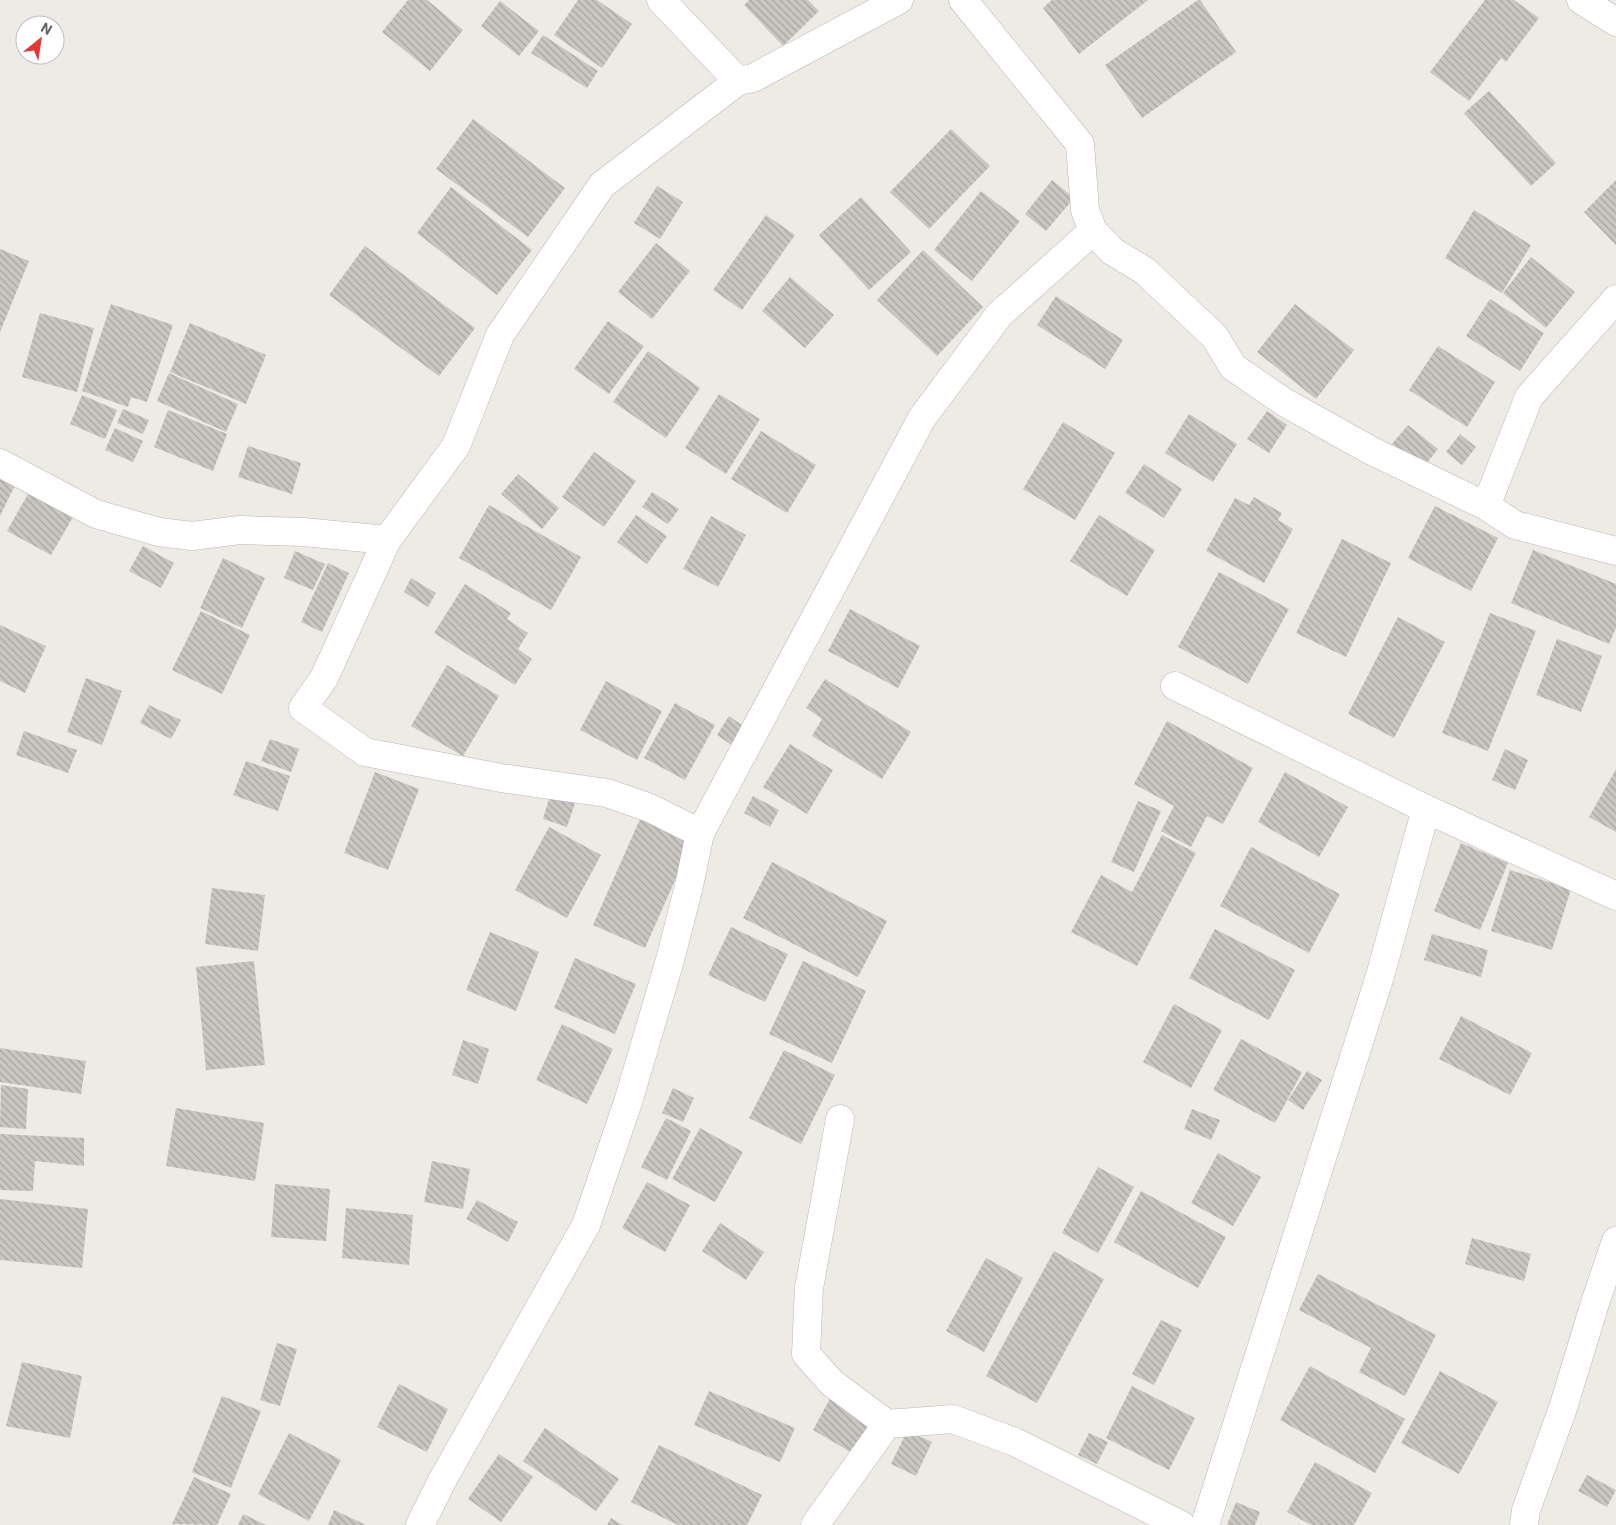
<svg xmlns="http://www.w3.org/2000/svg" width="1616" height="1525" font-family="Roboto,sans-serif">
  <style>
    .building { fill: url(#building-back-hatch) }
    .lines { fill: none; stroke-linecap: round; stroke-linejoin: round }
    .minor-casing { stroke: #b4b7ba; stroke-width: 29 }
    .minor { stroke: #fff; stroke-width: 28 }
  </style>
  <defs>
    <pattern id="building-back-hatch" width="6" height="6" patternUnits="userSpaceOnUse" patternTransform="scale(1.25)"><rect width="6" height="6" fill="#cac6c1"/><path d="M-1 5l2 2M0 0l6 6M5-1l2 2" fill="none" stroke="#a7a4a0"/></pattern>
  </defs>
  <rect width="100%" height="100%" fill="#eeebe4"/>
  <path class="building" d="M408,0H427L463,30L430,71L382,32Z
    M578,0H597L632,24L602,68L554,35Z
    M749,0H808L819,11L783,46L744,5Z
    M1052,0H1148L1079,54L1043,8Z
    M1198,0H1200L1236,52L1142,118L1105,65Z
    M1485,0H1514L1539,18L1506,62L1501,58L1469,101L1430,72Z
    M500,1L539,31L519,56L481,26Z
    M543,35L598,71L587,88L531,53Z
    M1489,91L1556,163L1531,186L1464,113Z
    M473,119L565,188L528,237L436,169Z
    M951,129L990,166L929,229L890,192Z
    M1052,180L1074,198L1046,231L1025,214Z
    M1616,180V245L1584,212Z
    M657,186L683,202L660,239L634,223Z
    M451,187L532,250L497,295L417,233Z
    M981,191L1020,221L972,281L934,250Z
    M861,197L911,252L869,290L819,235Z
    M1474,210L1531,245L1502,293L1445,258Z
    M766,215L795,235L742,310L713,290Z
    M656,243L690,271L652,319L618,292Z
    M365,246L475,328L439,376L329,295Z
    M0,249L29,261L0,332Z
    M923,250L983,307L937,356L877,300Z
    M1531,257L1575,292L1546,328L1503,293Z
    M790,277L834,315L805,348L762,311Z
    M1056,296L1123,340L1105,369L1037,325Z
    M1490,299L1544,333L1520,371L1466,336Z
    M111,304L173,325L147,402L131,397L128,407L82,391Z
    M1295,304L1354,350L1316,399L1257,352Z
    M40,313L94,328L77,392L22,377Z
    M608,321L644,346L609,394L574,369Z
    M190,323L266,355L246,404L170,372Z
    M1438,346L1495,382L1467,427L1409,390Z
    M648,351L700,388L666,438L613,402Z
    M169,373L238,404L226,432L157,401Z
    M719,394L760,419L726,474L685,448Z
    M82,395L117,410L105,439L70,424Z
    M123,409L149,420L143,434L117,423Z
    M168,410L227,434L213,471L154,447Z
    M1267,411L1287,425L1269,453L1247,439Z
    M1189,414L1237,444L1213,482L1165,453Z
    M1063,422L1115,453L1075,520L1023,489Z
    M1408,425L1438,449L1422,469L1391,445Z
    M115,428L143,441L133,462L105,450Z
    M761,431L816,465L787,513L731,479Z
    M1460,434L1476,447L1462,465L1446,452Z
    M248,446L301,463L292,494L238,477Z
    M594,452L636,481L604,527L562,497Z
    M1144,464L1182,489L1164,518L1125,493Z
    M0,473L17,481L0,516Z
    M518,474L559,508L542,529L501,494Z
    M32,487L76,512L51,555L7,531Z
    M652,492L679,509L668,524L642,507Z
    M1254,497L1282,513L1278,520L1293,529L1264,583L1206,551L1235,498L1249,505Z
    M489,505L581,557L551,610L459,558Z
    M1435,506L1498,538L1471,591L1408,558Z
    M636,515L667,536L647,564L617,542Z
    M1099,515L1155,550L1127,596L1070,561Z
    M711,516L746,535L718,587L683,569Z
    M1342,539L1391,563L1346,657L1296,633Z
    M143,546L174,563L161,588L129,571Z
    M1533,550L1616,584V628L1609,644L1511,603Z
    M295,551L325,564L313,590L284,578Z
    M223,558L265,578L242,628L200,608Z
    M328,563L349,573L322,632L301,622Z
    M1219,572L1289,609L1248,684L1178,647Z
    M411,578L436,593L428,607L404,592Z
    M465,584L511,613L507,619L528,633L518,649L532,659L515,685L434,633Z
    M850,609L920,646L898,688L828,651Z
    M201,611L250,635L222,694L172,670Z
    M1490,613L1536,631L1488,751L1442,733Z
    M1398,617L1445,642L1394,738L1348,714Z
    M0,625L46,646L25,693L0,681Z
    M1557,639L1602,656L1581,712L1536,695Z
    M447,665L499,696L463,756L411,726Z
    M86,678L122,691L102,745L67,732Z
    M825,679L911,732L882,779L812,736L822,719L806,708Z
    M606,681L662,711L637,760L580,730Z
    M675,703L715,725L685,780L644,758Z
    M149,705L181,720L171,739L140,723Z
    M729,716L749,730L736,748L717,735Z
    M1167,721L1253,768L1223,824L1207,816L1191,847L1161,831L1174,806L1134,784Z
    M24,731L77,750L68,773L16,755Z
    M270,739L299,749L291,772L261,761Z
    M790,744L833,770L807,814L763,787Z
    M1505,749L1528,760L1515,790L1492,780Z
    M246,761L290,776L278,811L233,795Z
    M1616,769V832L1589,817Z
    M375,772L419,789L388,870L344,853Z
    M1285,772L1348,807L1319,857L1258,822Z
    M551,792L576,800L567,827L543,819Z
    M753,796L779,810L770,827L744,813Z
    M1138,801L1161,811L1134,872L1111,862Z
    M644,810L696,833L645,948L593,925Z
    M549,827L601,855L567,918L515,890Z
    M1162,835L1196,853L1137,966L1071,932L1101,875L1132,892Z
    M1461,843L1508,863L1480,930L1434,911Z
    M1251,847L1340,894L1309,953L1220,906Z
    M772,862L887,921L858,977L743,918Z
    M1510,870L1571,889L1552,950L1491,931Z
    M212,888L265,895L258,951L205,944Z
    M731,927L788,954L765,1002L708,975Z
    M1215,929L1295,970L1269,1020L1189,978Z
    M490,932L539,952L516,1011L466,990Z
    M1432,934L1488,950L1481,977L1424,960Z
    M575,958L636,984L615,1034L554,1008Z
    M254,961L265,1065L206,1070L196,967Z
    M803,961L866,991L832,1063L769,1034Z
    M1174,1004L1222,1030L1191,1088L1143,1062Z
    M1461,1016L1532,1053L1510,1095L1439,1059Z
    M562,1024L613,1049L587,1104L536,1080Z
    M1241,1039L1302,1072L1275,1123L1213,1090Z
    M463,1040L489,1049L478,1084L452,1075Z
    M0,1048L86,1061L81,1094L0,1082Z
    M784,1050L835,1075L801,1144L749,1118Z
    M1307,1071L1322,1080L1303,1110L1288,1100Z
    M1,1085L28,1089L26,1129L0,1127Z
    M673,1088L694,1098L683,1122L662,1113Z
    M176,1108L264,1123L255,1181L166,1166Z
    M1192,1109L1220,1120L1211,1140L1184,1129Z
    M666,1118L691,1131L667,1180L641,1167Z
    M700,1128L743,1152L715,1202L672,1179Z
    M0,1134L84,1138V1166L35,1161L33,1191L0,1190Z
    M1218,1153L1261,1177L1233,1226L1191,1203Z
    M432,1161L470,1169L463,1209L424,1202Z
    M1098,1167L1134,1187L1098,1253L1062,1233Z
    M647,1182L690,1205L665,1252L622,1228Z
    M275,1184L330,1189L326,1241L271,1237Z
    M1141,1191L1226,1237L1198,1288L1114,1242Z
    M0,1199L88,1209L82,1268L0,1260Z
    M477,1200L518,1222L508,1242L466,1219Z
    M346,1208L413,1215L409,1265L342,1258Z
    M720,1223L764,1252L746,1280L702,1251Z
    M1472,1238L1531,1254L1524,1281L1465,1264Z
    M1054,1251L1104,1279L1037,1403L986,1376Z
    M986,1258L1023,1278L984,1352L946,1331Z
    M1318,1274L1436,1335L1405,1396L1359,1372L1371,1348L1299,1310Z
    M1161,1320L1182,1330L1154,1385L1132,1374Z
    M277,1343L297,1349L280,1406L260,1400Z
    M22,1362L82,1376L70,1438L6,1426Z
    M1310,1366L1405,1419L1375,1473L1280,1420Z
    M1440,1371L1498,1402L1459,1474L1401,1443Z
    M399,1384L448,1409L427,1452L377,1427Z
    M1132,1386L1195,1418L1169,1470L1106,1438Z
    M709,1391L795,1428L780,1462L694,1425Z
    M832,1395L875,1420L854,1454L813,1430Z
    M222,1396L261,1411L231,1488L192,1472Z
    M545,1428L619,1479L596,1511L523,1461Z
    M907,1431L932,1442L916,1476L891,1464Z
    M289,1433L341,1460L309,1521L258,1494Z
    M1089,1433L1108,1442L1097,1464L1078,1455Z
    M659,1445L762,1495L747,1525H678L631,1502Z
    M499,1454L533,1477L501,1522L468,1499Z
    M1315,1462L1372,1493L1354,1525H1311L1287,1512Z
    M1587,1475L1616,1490L1607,1507L1578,1491Z
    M194,1477L231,1494L217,1525L172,1524Z
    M1236,1502L1260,1512L1255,1525H1227Z
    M334,1510L366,1525H328Z
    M243,1514L266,1525H238Z
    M611,1518L622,1525H607Z"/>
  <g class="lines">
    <defs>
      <path id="minor" d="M661,0L738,81
        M963,0L1080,144L1085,210L1093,231L1112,251L1145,271L1215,337L1233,367L1284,402L1370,450L1486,506
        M1581,0L1616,22
        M1616,299L1529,397L1486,506L1515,525L1616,551
        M0,463L96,514L159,532L192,536L240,530L303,532L387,540
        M1175,686L1426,809L1616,896
        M700,833L922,418L999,315L1093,231
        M887,1424L953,1419L1015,1442L1181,1525
        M420,1525L443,1479L586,1225L628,1102L670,960L689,886L700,833L650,808L607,793L501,778L365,752L303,708L324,678L387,540L456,446L500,335L602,185L738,81L753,78L899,0
        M815,1525L887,1424L832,1383L806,1354L809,1288L840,1119
        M1205,1525L1380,976L1426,809
        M1524,1525L1526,1510L1563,1408L1595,1303L1616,1241"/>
    </defs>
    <use href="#minor" class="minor-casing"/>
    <use href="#minor" class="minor"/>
  </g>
  <g transform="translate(40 40) rotate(30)"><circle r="24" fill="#ffffff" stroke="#bebfc1"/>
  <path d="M0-4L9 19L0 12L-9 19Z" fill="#e33735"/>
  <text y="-8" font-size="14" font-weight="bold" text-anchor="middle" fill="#5c6064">N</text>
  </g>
</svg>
